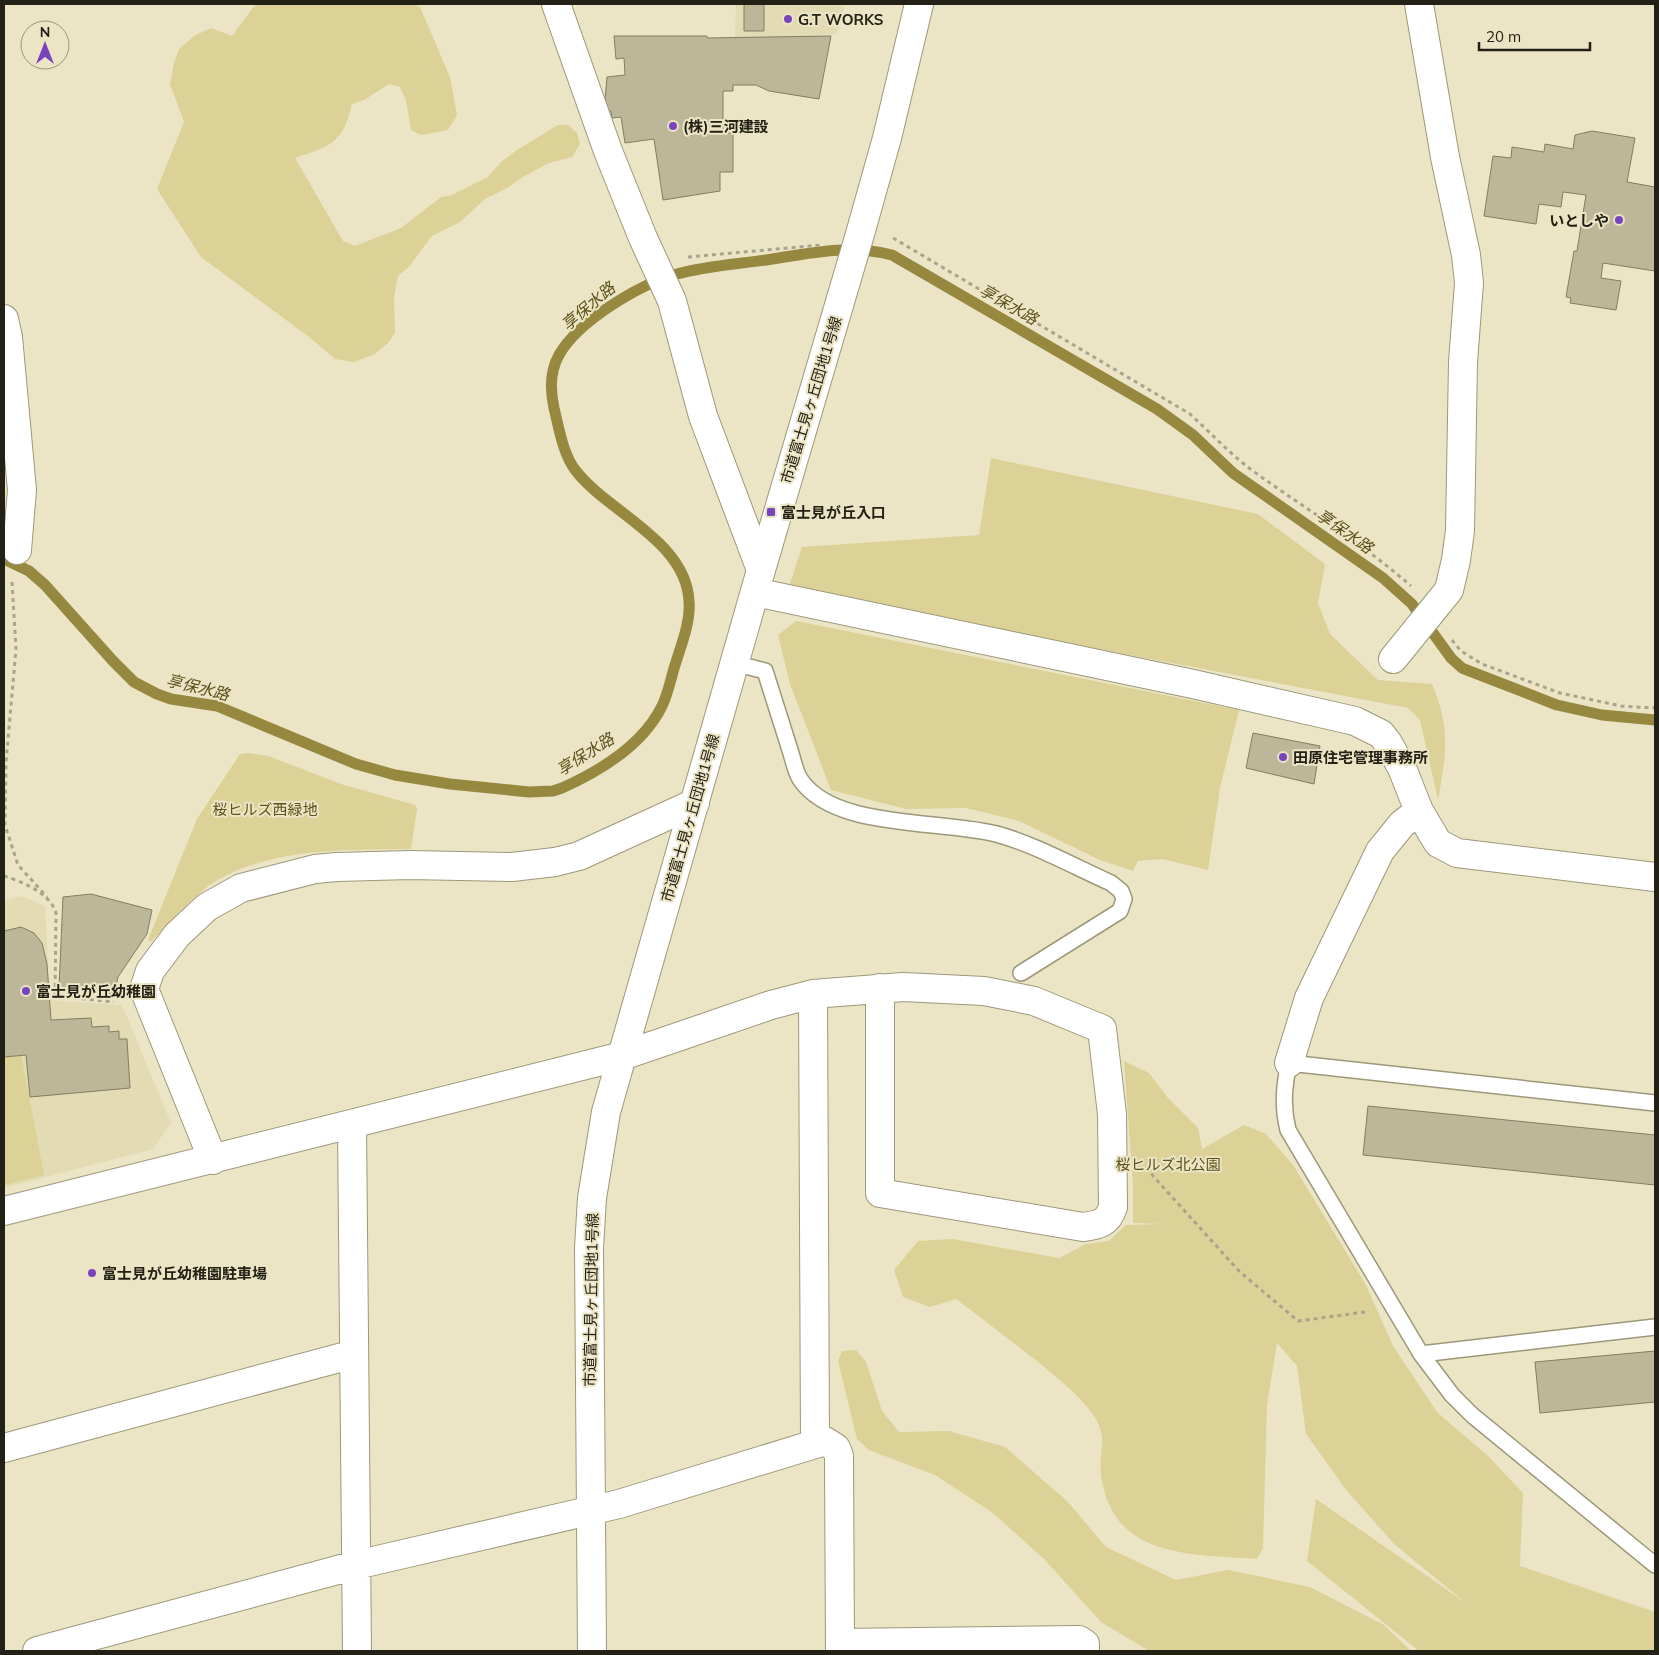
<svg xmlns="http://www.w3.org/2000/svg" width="1659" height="1655" font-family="Mulish,'Noto Sans JP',sans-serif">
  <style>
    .built { fill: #e3dbb4 }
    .green { fill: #dcd196 }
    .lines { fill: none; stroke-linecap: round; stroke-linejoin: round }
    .stream { stroke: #96883f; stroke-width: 11 }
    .building { fill: #bdb799; stroke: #837d61 }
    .lane-casing { stroke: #9d987a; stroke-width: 18 }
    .street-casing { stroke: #9d987a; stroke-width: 30 }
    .secondary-casing { stroke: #9d987a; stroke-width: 30 }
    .path { stroke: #a9a48b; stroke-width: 3; stroke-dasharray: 4 4; stroke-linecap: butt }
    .lane { stroke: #fff; stroke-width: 15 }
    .street { stroke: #fff; stroke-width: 28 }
    .secondary { stroke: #fff; stroke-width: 28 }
    .poi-dot { fill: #74b; stroke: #ebe5c6; stroke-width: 2 }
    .labels { text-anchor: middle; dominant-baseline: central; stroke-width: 4; stroke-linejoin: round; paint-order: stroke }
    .poi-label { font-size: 15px; font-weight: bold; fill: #232015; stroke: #ebe5c6; text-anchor: start }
    .street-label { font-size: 15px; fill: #232015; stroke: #ebe5c6 }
    .park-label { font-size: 15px; fill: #5d531b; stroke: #ebe5c6 }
    .water-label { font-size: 16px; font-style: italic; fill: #5b5018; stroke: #ebe5c6 }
  </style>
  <rect width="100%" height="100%" fill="#ebe5c6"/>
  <path class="built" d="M736,4H845L837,34L758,39L735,38Z
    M22,896L45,906L50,1000L122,1005L171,1123L153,1149L4,1188V900Z"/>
  <path class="green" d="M259,4H414L420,7L450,77L457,115L448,130L421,135L411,130L406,100L400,87L389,84L364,100L352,104C343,143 331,146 295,158L343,241L355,246L401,228L441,197L452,195L488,177L500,163L517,150L558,125H568L577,133L580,144L572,157L549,163L521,178L509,187L485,199L460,222L432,236L408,268L398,276L394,297L395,333L388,343L375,354L354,362L335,359L309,337L201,257L157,189L184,122L170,84L174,63L179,49L194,36L211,28L232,36L255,5Z
    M991,458L1258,514L1325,564L1318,603L1330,634L1378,680L1432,684C1451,728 1446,755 1438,800L1420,720L1408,708L788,590L802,547L979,535Z
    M796,621L1239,710L1220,788L1208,870L1162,859L1138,861L1133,871L1100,860L1019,821L966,808L906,809L831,790L790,684L778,635Z
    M248,753L268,756L341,784L415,805L417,809L411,849C343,850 258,847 202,891C183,906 167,925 151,942L148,940L197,819L240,754Z
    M21,1054L44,1175L4,1185V1056Z
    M1124,1061L1149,1073L1168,1098L1198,1128L1202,1149L1244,1125L1266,1134L1293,1165L1366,1285L1393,1346L1437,1412L1488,1456L1523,1493L1520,1566L1655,1612V1651H1419L1307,1561L1316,1499L1466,1603L1394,1544L1347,1491L1306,1434L1297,1366L1277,1343L1267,1405L1263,1548L1257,1559C1191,1554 1112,1559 1101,1475C1098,1450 1109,1440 1094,1416C1080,1396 1062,1382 1043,1366C1014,1343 985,1321 956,1299L930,1307L903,1297L894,1270L918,1241L953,1239L1059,1258L1086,1244L1109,1241L1126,1225L1163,1224L1133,1223V1184Z
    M856,1350L866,1362L882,1411L899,1432L949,1431L1005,1447L1067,1501L1106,1547L1176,1580L1228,1570L1310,1587L1384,1625L1411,1651H1149L1101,1622L1045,1560L993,1513L935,1475L869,1450L857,1439L838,1361L842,1351Z"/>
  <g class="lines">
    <path class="stream" d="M4,559L29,571L45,585L113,661L134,682L157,694L171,699L217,706L356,764L395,775L450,784L529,792L553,791L562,788C600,771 643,745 662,706C667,696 670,683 673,672C679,650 691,624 689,601C686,541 609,513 576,471C563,455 559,428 554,408C550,390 550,371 559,355C578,321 640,284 677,274C705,266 737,264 766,260C811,253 847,244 892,255L1157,409L1193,435L1233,473L1383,578L1412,604L1451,658L1462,668L1557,705L1602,715L1655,720"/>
  </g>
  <path class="building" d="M744,4H764V31H744Z
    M614,36H707V38L831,36L819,99L769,91L756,85H733V91H723V133H733V172H720V191L663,200L654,139L625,143L621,117L612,118L611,111H604L607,77L625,75L624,58L616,59Z
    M1592,131L1635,138L1627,182L1655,187V271L1603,263L1601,278L1621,281L1616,310L1570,303L1571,298L1566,297L1574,251H1577L1586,195L1563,192L1561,207L1539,204L1536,224L1484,216L1493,156L1511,158L1512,147L1544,152L1545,144L1573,149L1575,135Z
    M1253,733L1320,746L1314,784L1246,768Z
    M91,894L152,910L147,934L118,977L114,994L59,988L63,897Z
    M21,927L34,933L42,943L47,964L51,1020L91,1018L92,1027L109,1026V1032L119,1031V1039H127L130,1088L30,1097L26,1055L4,1057V931Z
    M1368,1106L1655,1135V1185L1363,1155Z
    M1655,1351V1402L1540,1413L1535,1362Z"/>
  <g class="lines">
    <defs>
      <path id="lane" d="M734,663L765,671C773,697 782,724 790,750C793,759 795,771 800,779C834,831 946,819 1000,835C1038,846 1075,867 1111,883L1121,891L1124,899L1120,911L1021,973
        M1655,1103L1289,1063C1284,1086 1282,1106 1288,1130L1421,1354L1452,1395L1472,1415L1655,1565
        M1421,1354L1655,1327"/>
      <path id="street" d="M556,4L608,151L643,238L672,301L703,416L761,570
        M4,319L8,337L22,490L17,550
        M755,592L1193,684L1355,721L1381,734L1388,743L1402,768L1419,811L1402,824L1380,851L1309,998L1289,1063
        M1393,659L1449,590L1456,560L1460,531L1463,362L1469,283L1466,255L1445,157L1419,4
        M1419,811L1438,843L1457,853L1655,877
        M813,994L815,1443
        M352,1125L357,1651
        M213,1160L144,989L150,971L177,935L207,907L241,888L315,869L337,867L410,865L512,867L555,862L579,856L695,803
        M4,1211L622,1056L771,1005L813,994L903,987L984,991L1034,1001L1102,1029L1112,1114L1113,1207C1108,1223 1099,1225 1083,1227L880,1193V988
        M4,1448L354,1354
        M840,1643L1079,1640L1085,1644V1651
        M37,1651L356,1565L619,1504L825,1441L836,1448L839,1456L840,1651"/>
      <path id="secondary" d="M592,1651L589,1248L592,1198L606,1112L761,570L860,234L887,138L919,4"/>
    </defs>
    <use href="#lane" class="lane-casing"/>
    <use href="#street" class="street-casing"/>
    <use href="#secondary" class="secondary-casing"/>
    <path class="path" d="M893,238L1190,414C1211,433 1230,454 1253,471C1306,509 1362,543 1411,586
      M688,257L821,245
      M12,582L16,649L6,762L5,825L18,865L47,897
      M1452,640L1461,651L1482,664L1560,693L1621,706L1655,708
      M4,876C23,882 50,893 56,913L55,996L114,1002
      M1147,1167L1153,1176L1239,1271L1298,1321L1365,1312"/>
    <use href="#lane" class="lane"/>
    <use href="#street" class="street"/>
    <use href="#secondary" class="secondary"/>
  </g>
  <g class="poi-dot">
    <circle cx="788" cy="19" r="5"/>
    <circle cx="673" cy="126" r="5"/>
    <circle cx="1619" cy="220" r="5"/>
    <rect x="766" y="507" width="10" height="10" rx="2.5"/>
    <circle cx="1283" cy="757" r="5"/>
    <circle cx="26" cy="991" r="5"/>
    <circle cx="92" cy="1273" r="5"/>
  </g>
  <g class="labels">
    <g class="poi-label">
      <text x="798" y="19">G.T WORKS</text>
      <text x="683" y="126">(株)三河建設</text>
      <text x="1609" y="220" text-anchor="end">いとしや</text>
      <text x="781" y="512">富士見が丘入口</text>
      <text x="1293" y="757">田原住宅管理事務所</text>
      <text x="36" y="991">富士見が丘幼稚園</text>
      <text x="102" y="1273">富士見が丘幼稚園駐車場</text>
    </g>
    <g class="street-label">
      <text transform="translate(811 400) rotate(-73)">市道富士見ヶ丘団地1号線</text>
      <text transform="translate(690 818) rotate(-74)">市道富士見ヶ丘団地1号線</text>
      <text transform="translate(591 1300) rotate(-89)">市道富士見ヶ丘団地1号線</text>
    </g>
    <g class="park-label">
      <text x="265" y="809">桜ヒルズ西緑地</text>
      <text x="1168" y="1164">桜ヒルズ北公園</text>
    </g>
    <g class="water-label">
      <text transform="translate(1009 304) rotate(30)">享保水路</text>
      <text transform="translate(588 306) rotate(-40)">享保水路</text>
      <text transform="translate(1345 531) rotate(35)">享保水路</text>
      <text transform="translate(198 687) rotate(14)">享保水路</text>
      <text transform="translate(585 754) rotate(-32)">享保水路</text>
    </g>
  </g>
  <rect width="1659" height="1655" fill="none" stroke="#232015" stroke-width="10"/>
  <g transform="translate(45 45)"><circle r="24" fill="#ebe5c6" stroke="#9b967f"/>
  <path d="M0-4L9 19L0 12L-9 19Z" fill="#7744bb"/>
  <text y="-8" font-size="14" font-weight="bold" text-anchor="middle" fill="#232015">N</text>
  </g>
  <path d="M1479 42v8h111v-8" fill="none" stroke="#232015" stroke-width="2.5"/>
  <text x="1486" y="42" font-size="15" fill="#232015" stroke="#ebe5c6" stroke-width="4" paint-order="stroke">20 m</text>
</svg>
